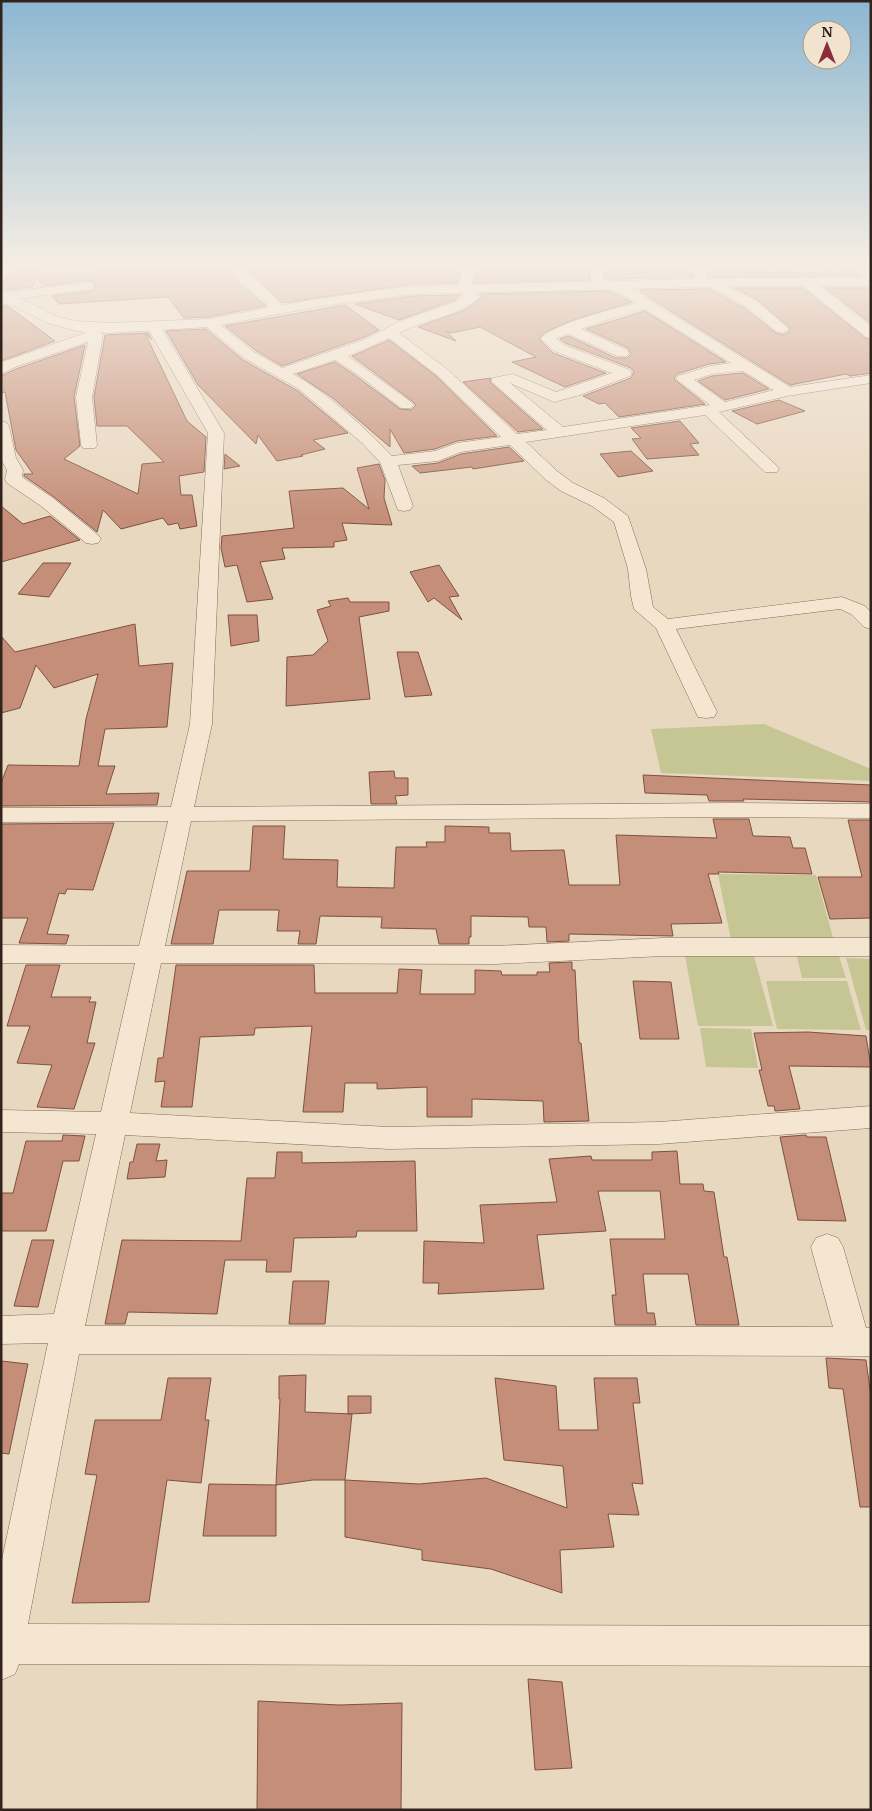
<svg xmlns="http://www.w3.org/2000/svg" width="872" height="1811" font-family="Merriweather,serif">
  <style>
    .green { fill: #c6c695 }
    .building { fill: #c58e78; stroke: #7e5141 }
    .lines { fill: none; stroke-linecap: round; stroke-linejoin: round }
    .minor-casing { stroke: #816959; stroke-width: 1 }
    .tertiary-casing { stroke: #816959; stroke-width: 1 }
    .minor { fill: #f5e6d2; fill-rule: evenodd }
    .tertiary { fill: #f5e6d2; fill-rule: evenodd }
  </style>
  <rect width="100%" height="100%" fill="#e9d8c0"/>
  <path class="green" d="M764,724L871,769V781L661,773L651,729Z
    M718,874L816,875L834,941L731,940Z
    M796,953H838L846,978H802Z
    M685,956H754L773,1026H698Z
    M846,958L871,959V1030H866Z
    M766,981H847L861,1030L777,1029Z
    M700,1028L751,1029L758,1068L706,1067Z"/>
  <path class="building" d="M15,264L91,265L131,271L146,269L152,264H225L237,282L266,306L209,317L184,318L168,297L59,304L52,296L92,291L95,287L94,282L87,280L44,286L37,278L32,287L1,290V286Z
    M243,264H462L457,283L412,284L282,303Z
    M478,264H560V268H588L590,280L474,283Z
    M632,264H690L694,277L605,279L604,266H633Z
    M706,264H761L762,267L848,264L860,276L709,277Z
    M735,288H803L865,338L871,340V373L850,376L846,374L790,385L653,300L640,290L709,289L746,309L776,333L783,335L790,331V328L758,300Z
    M826,288H871V324Z
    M608,291L632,302L570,321L546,332L540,338V340L553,353L606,373L565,387L512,362L536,357L480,327L451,333L446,331L456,341L418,327L465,310L481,298L480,294Z
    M461,295L455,300L399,320L355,304L412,296Z
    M1,305L9,307L55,341L1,361Z
    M345,305L379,330L365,337L282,366L255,350L225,326Z
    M645,311L726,362L709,364L677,374L674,378L675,380L705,404L619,417L605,403L599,404L583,396L631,378L634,372L631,368L565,343L560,339L568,336L616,358H627L631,354L628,348L586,329Z
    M206,329L243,360L298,391L348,433L313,440L325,449L301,455L303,456L277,461L258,435L256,444L198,385L166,331Z
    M145,333L187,421L206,437L204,472L179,476L181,495H192L197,526L180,529L178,523L168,525L163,518L121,529L103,510L97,532L54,497L24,476V474H33L16,450L5,392L1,393V376L16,369L85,345L74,397L80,446L64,459L138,494L142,464L164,462L127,426H97L94,397L105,335L148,333L152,340Z
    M389,340L436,376L497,436L457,441L435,449L404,453L390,429V447L334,399L297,374L335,362L356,376L400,409L411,410L416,405L412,401L352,356Z
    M743,373L769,389L725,400L698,381L712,376Z
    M491,378L490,382L543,429L518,432L463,382Z
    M779,400L805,411L757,424L732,411Z
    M680,421L699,443L690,444L699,455L647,459L632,439L641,438L631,428Z
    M509,447L524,461L473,469L472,467L420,473L412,466L438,463L461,454Z
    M631,451L653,471L618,477L600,454Z
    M225,454L240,466L224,469Z
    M379,464L385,480L384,498L392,525L342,523L347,540L334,542V547L282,548L285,559L260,562L273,599L247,602L237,565L225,567L221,548L222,536L294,528L289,491L343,488L369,509L357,468Z
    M1,506L23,524L50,516L80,540L1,562Z
    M43,563H71L49,597L18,594Z
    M439,565L459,596L449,597L462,620L434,598L428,602L410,572Z
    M348,598L350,602H389V611L359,617L370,699L286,706L287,657L313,655L328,641L317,610L331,606L328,601Z
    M228,615H257L259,641L231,646Z
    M135,624L139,666L173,663L167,727L105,729L98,766H115L106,794L159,793L157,805L1,806V783L8,765L79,766L86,719L98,674L54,688L36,665L20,708L1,713V636L15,652Z
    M397,652H418L432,695L405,697Z
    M394,771L395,778H408V795L395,796L397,804H371L369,772Z
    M643,775L871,785V802L743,799L744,801H709L707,795L645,793Z
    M713,819H749L753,836L790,837L793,848H805L812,874L718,872L719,874H708L722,923L671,924L673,936L569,934V941L547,942L546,927H529L528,917L471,916V937H469V944H439L436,929L381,928L382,917L320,916L316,944H298L300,931H277L279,910H219L213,944H171L187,871H250L253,826H285L283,859L338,860L337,887L394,888L396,847H427L426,842H445V826L489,827V833H510L511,851L564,850L569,885H620L616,835L717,838Z
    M848,820H871V918L830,919L818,877H862Z
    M114,823L93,890L67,889L65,894L59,893L47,934L69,935L66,944L19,943L28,918H1V824Z
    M572,962V970H575L579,1043H581L589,1121L544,1122L543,1101L472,1099V1117H427V1087L377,1089V1083H345L343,1112H303L312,1026L255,1028L254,1035L200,1037L192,1107H161L165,1081L155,1082L158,1058H163L176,965H314L315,993H397L399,969L422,970L420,994H475V970L501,971L502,975H537V972H550L549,963Z
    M26,965H60L51,997H91L89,1002H96L87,1043H95L74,1109L37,1107L52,1065L17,1063L30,1026H7Z
    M633,981L671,982L679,1039H640Z
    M808,1032L866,1036L871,1067L789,1066L800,1109L775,1111L774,1106H768L759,1070H762L754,1033Z
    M63,1135L85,1136L79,1161H63L46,1231H1V1193H13L26,1141H62Z
    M806,1135L807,1137H826L846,1221L798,1220L780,1137Z
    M137,1144H160L156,1161L167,1160L165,1177L127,1179L130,1162H133Z
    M677,1151L680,1184H703L704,1191L714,1192L724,1257H727L739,1325H696L688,1274H643L647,1313H654L656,1325H615L612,1295H616L610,1239H665L660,1191H598L606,1231L537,1235L544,1289L438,1294L439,1283H423L424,1241L484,1243L480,1205L557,1202L549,1159L591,1156L592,1160H652V1152Z
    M277,1152H302V1163L415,1161L417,1231H357L356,1237L294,1238L291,1272H266L267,1260H225L217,1314L128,1312L125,1324H105L122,1240L241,1241L247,1178H275Z
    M32,1240H54L38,1307L14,1306Z
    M293,1281H329L325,1324H289Z
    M826,1358L866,1360L871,1397V1507H860L843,1389L829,1388Z
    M1,1361L28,1364L9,1454L1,1453Z
    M306,1375L305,1412L352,1414L345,1480H313L276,1485L280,1399H279V1376Z
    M168,1378H211L205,1420H209L201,1483L167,1480L149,1602L72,1603L97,1475L85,1474L95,1420H161Z
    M495,1378L556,1386L559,1430H598L594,1378H637L640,1403H633L643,1484L632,1483L639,1515L608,1514L614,1547L560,1550L562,1593L491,1569L422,1560V1550L345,1537V1480L419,1484L486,1478L567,1508L563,1466L504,1460Z
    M348,1396H371V1413L348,1414Z
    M209,1484L276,1485V1536H203Z
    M528,1679L562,1682L572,1768L535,1770Z
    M258,1701L339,1705L402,1703L401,1810H257Z"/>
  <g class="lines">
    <defs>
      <path id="minor" d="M130,264H150C146,269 134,269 130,264Z
        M227,264H240C254,282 274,290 284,311L282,314H272L266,302L239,281Z
        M464,264H476L471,287L480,297C466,314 420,321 399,333L447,369L517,434L547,430L491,381L493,378L513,374L556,392L612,373L554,351L541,339C551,324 617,308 637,303L628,297L609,290L608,287L614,283L638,291L652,302L790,387L871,375V383L787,396L719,412L777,466L779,469L777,472H765L705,415L526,442L557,471L573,483L604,498L628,516L646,569L653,607L668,619L842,597L865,606L871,612V629L864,627L851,614L840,609L676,629L717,712L714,717L706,718L698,717L656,628L634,609L631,596L628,569L614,522L592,506L561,491L545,479L510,445L461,452L438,461L398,465L413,506L410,510L404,511L398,510L380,462L362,443L299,389L244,358L202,323L204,320H214L254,352L282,368L366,339L400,321L456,302L465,296L458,288ZM645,309L731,363L710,366L678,376L676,379L710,405L563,427L510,383L554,402L580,395L630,376L632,373L630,370L564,345L556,339L568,334L617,356H627L629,353L627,350L581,329L615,317ZM389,338L437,375L501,437L457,443L435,451L392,456C363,426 329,394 293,374L335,360L357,374L401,408H411L414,405L411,402L348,356ZM743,371L774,390L725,402L694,380L712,374Z
        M590,264H602L604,287L603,290H593L592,287Z
        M692,264H704L708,280H715L757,301L789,329L782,333L777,332L747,307L704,284L697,288L692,287L691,284L696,277Z
        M806,277L811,278L871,327V338L866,337L801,284L800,281Z
        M87,282L92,283L93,286L92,289L1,301V293Z
        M85,323L90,324L103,334L92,397L97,445L95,448H83L81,445L76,397L88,342L15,367L1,374V363L5,361L85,333L78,327Z
        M154,323L161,327L224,433L212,724L194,807L730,803L871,804V818L730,817L191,821L165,946H495L663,938H871V956H663L495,964L161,963L130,1113L389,1127L659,1122L871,1106V1128L659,1144L389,1149L125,1135L85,1326L833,1327L811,1247L816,1238L827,1234L838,1238L843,1247L866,1328H871V1356L79,1354L28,1624L871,1626V1666L19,1664L15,1674L1,1680V1564L48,1343L1,1344V1316L54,1314L96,1134L1,1132V1110L101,1112L135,963H1V945L139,946L168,821L1,822V808L171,807L190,724L208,433L147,327Z
        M1,421L7,423L9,426L16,458L23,470L22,477L53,498L98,535L101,539L98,543L92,544L86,543L41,506L7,483L5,479L7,470L1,460Z"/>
      <path id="tertiary" d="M743,278H871V286H743L412,294L316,307L209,327L110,333L77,331L48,323L14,306L1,303V295L23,299L58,317L77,321L110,323L209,319L316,299L412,286Z"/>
    </defs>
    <use href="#minor" class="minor-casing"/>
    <use href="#tertiary" class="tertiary-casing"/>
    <use href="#minor" class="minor"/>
    <use href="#tertiary" class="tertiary"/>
  </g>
  <linearGradient id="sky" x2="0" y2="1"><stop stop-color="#8cb7d2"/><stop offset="0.51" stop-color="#f5ede3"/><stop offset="1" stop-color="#f5ede3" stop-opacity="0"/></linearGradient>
  <rect width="872" height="518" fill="url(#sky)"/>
  <rect width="872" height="1811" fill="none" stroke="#32241d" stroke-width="5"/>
  <g transform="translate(827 45)"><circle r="24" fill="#f2e3cf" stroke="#a59788"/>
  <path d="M0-4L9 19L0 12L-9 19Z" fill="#8b2e3b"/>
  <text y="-8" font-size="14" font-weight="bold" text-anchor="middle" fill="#32241d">N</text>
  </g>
</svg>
